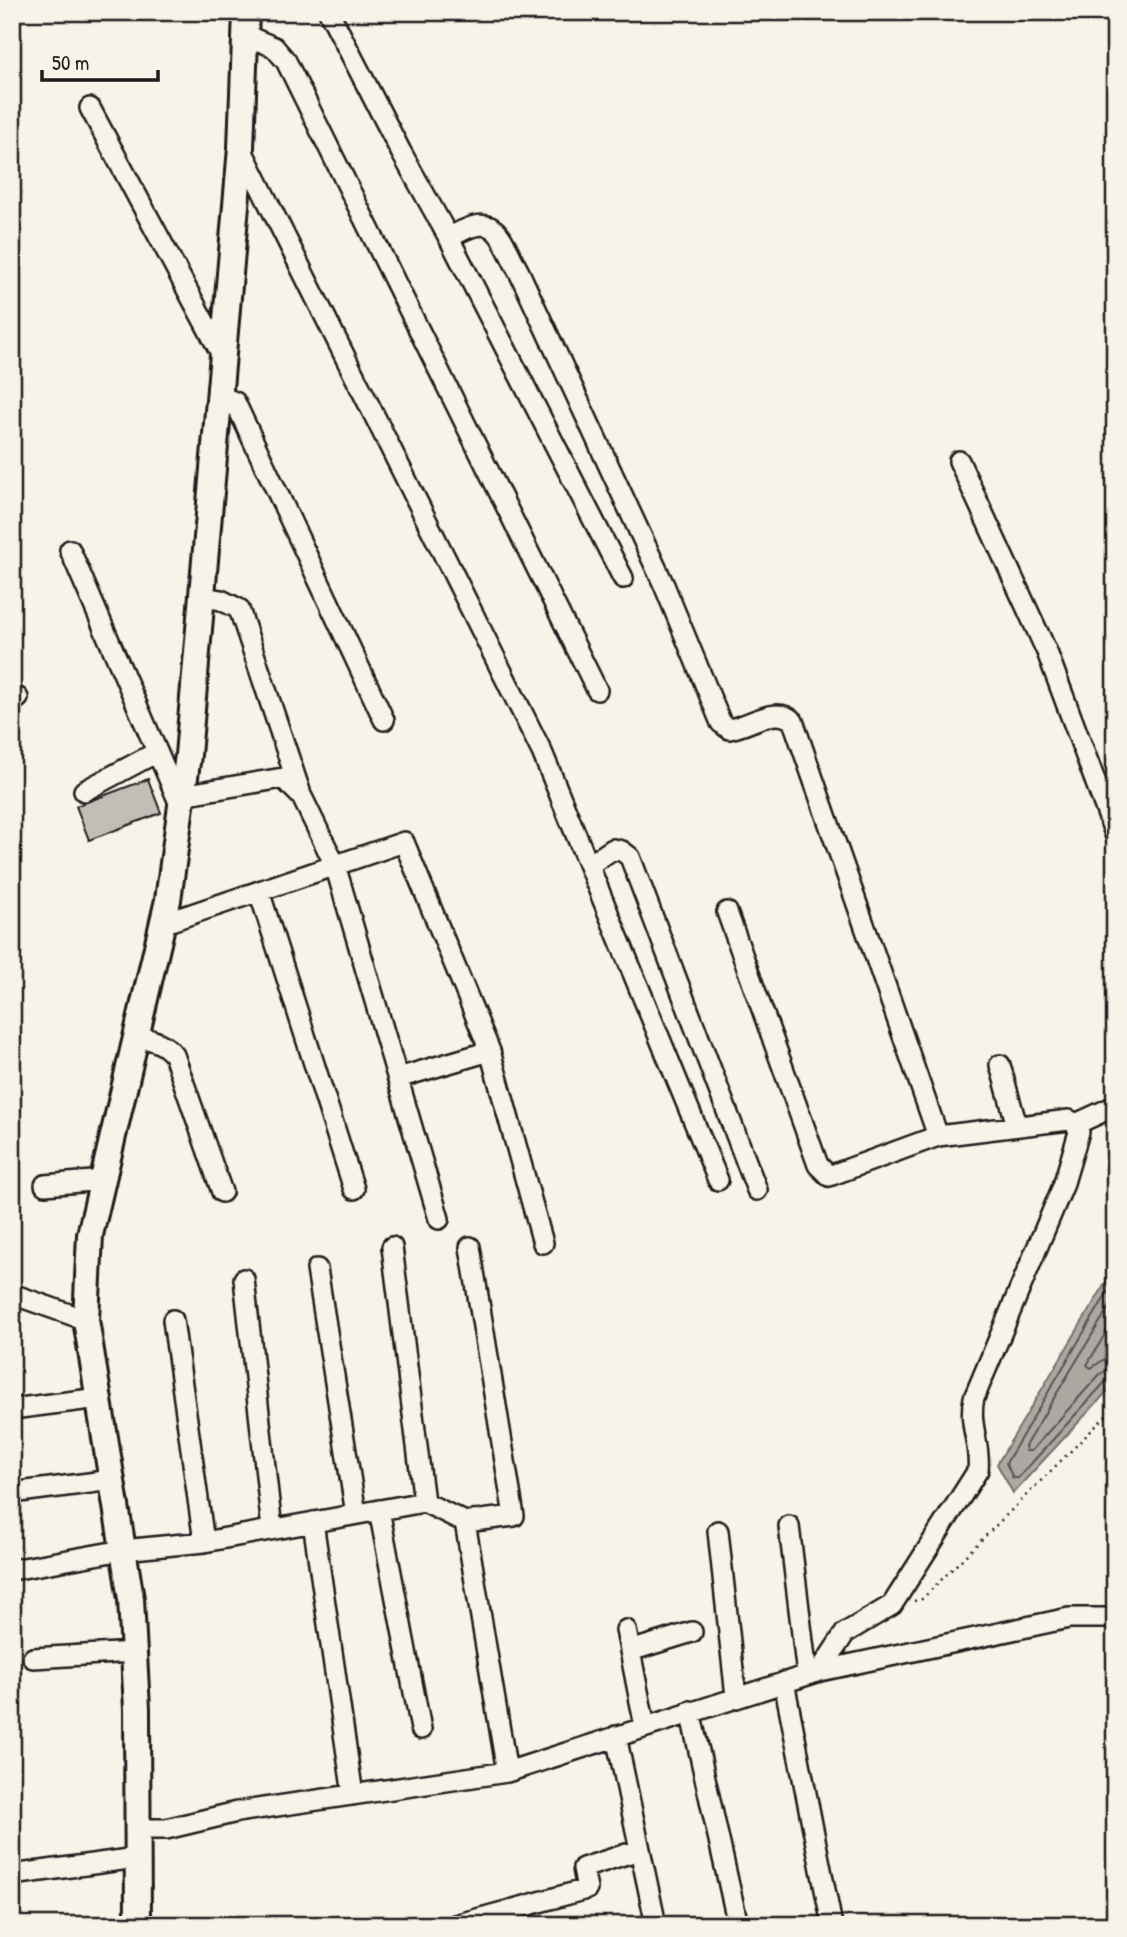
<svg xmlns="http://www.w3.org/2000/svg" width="1127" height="1937" font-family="'Patrick Hand',sans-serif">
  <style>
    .water { fill: #aca9a2; stroke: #72716c; stroke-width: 2 }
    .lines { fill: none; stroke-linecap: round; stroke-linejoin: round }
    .shore { stroke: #565452; stroke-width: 2 }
    .building { fill: #c0beb5; stroke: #1c1c1c; stroke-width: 2 }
    .minor-casing { stroke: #1c1c1c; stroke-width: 24 }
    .major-casing { stroke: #1c1c1c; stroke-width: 30 }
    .path { stroke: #1c1c1c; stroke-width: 2.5; stroke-dasharray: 2 5; stroke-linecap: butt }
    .minor { stroke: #f7f3e8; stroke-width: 19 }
    .major { stroke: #f7f3e8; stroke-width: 24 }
  </style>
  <rect width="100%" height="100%" fill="#f7f3e8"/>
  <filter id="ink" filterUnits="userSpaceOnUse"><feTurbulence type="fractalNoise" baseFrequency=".0143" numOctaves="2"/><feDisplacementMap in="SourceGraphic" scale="14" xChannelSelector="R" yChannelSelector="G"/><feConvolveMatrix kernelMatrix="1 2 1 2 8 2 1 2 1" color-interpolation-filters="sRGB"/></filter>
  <g filter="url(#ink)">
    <path class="water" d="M1115,1267V1383L1013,1493L997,1464Z"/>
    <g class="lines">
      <path class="shore" d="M1115,1280L1006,1463L1013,1478H1018L1106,1381L1115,1378
        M1115,1297L1025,1446L1026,1451H1031L1100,1374L1107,1370L1115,1369
        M1115,1317L1087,1365L1091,1368L1103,1360L1115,1358"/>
    </g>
    <path class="building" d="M148,779L161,813L89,840L76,806Z"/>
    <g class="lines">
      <defs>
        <path id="minor" d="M329,12L401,152L449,238L623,578
          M245,35L274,47L286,61L597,690
          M90,108L222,355
          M241,148L542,752L718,1180
          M449,238C497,209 498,233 519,272L664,585L721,723L729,729C750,726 775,705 793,721L938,1136
          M219,396L235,402L384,720
          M959,461L1047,652L1115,834
          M70,550L181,807
          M203,597L221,600L239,609L300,791
          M12,701L18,698
          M84,791L157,752
          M182,795L283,778L302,797L335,865L439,1219
          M589,865L613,849L622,851L630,857L757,1190
          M259,891L354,1189
          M727,912L818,1165L829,1176L938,1136L1069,1120L1076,1124L1079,1132L1063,1186L974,1398C968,1425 981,1444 978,1470L892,1605L845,1633L820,1671
          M162,924L404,842L490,1051L543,1243
          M136,1036C152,1040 164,1042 174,1055L222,1192
          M1000,1065L1017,1126
          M398,1078L490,1051
          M1076,1124L1115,1106
          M45,1185L104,1180
          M317,1269L356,1514
          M244,1279L272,1529
          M12,1294L86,1320
          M173,1320L204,1542
          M12,1409L99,1398
          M12,1493L112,1480
          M424,1502L465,1522L514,1516L470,1247
          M379,1510L421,1729
          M313,1522L353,1795
          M465,1522L507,1772
          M789,1526L807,1675
          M718,1531L736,1697
          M12,1570L123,1550L204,1542L424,1502L392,1247
          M626,1630L645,1727
          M630,1651L692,1632
          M33,1658L134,1652
          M784,1682L832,1925
          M690,1711L738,1925
          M616,1736L656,1925
          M139,1829H166L237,1812L507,1772L820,1671L1069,1618H1115
          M12,1875L136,1858
          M455,1925L587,1889L583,1868L639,1850"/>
        <path id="major" d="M138,1925L137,1709L131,1599L86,1320L90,1235L168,900L188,755L241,148L246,12"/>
      </defs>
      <use href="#minor" class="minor-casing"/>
      <use href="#major" class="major-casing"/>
      <path class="path" d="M914,1601L922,1599L1115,1407"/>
      <use href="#minor" class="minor"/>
      <use href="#major" class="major"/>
    </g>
  </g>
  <rect width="1127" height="1937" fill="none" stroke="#f7f3e8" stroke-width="42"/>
  <rect x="21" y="21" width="1085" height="1895" fill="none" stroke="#1c1c1c" stroke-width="2.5" filter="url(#ink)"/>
  <path d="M42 70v10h116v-10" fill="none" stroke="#1c1c1c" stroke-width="3.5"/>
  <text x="52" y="70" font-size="21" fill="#1c1c1c" stroke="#f7f3e8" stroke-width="5" paint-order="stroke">50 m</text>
</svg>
